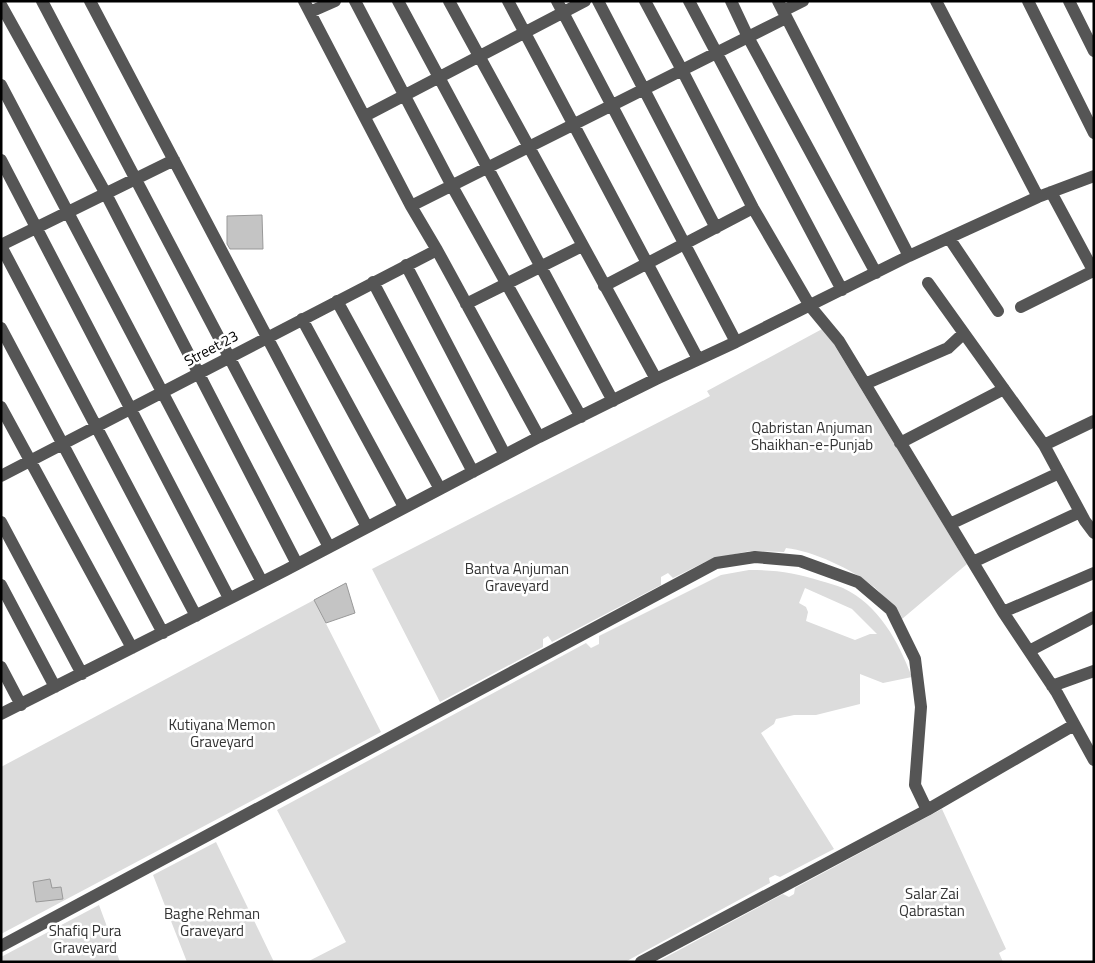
<svg xmlns="http://www.w3.org/2000/svg" width="1095" height="963" font-family="'Titillium Web',sans-serif">
  <style>
    .green { fill: #dcdcdc; fill-rule: evenodd }
    .building { fill: #c4c4c4; stroke: #999 }
    .lines { fill: none; stroke-linecap: round; stroke-linejoin: round }
    .minor { stroke: #555; stroke-width: 12 }
    .labels { text-anchor: middle; dominant-baseline: central; stroke-width: 5; stroke-linejoin: round; paint-order: stroke }
    .street-label { font-size: 15px; fill: #000; stroke: #fff }
    .park-label { font-size: 15px; fill: #333; stroke: #fff }
  </style>
  <rect width="100%" height="100%" fill="#fff"/>
  <path class="green" d="M824,328L967,564L902,619C893,608 885,596 874,587C852,569 813,551 786,548L784,552L750,551L711,559L673,578L668,573L661,577V585L552,642L548,636L543,639V647L440,702L372,569L710,396L707,391Z
    M749,570C775,570 797,573 821,581C828,583 836,585 843,588C879,605 898,641 912,677L883,683L860,674V704L816,715H794L776,719L774,724L761,733L834,849L780,877L775,875L769,878L770,883L625,962H307L346,942L277,810L586,643L591,648L599,644V636L721,575ZM805,588L852,609L877,634H870L855,640L806,621L808,612L806,607L799,603Z
    M314,600L381,732L1,934V767Z
    M942,809L1006,949L999,953L1003,962H657L783,894L789,897L794,894L795,888Z
    M216,842L274,962H187L153,875Z
    M99,905L120,962H1V957Z"/>
  <path class="building" d="M262,215L263,249H230L227,244V216Z
    M346,583L355,613L326,623L314,600Z
    M50,879L52,888L61,887L63,899L36,902L33,882Z"/>
  <g class="lines">
    <path class="minor" d="M42,1L329,547
      M90,1L367,527
      M304,1L411,206L437,250L539,437
      M355,1L452,186L581,417
      M398,1L613,401
      M449,1L656,379
      M508,1L698,359
      M557,1L736,342
      M598,1L716,228
      M645,1L682,70L753,208L810,306L839,341L1003,612L1057,693L1094,760
      M689,1L842,290
      M731,1L748,37L876,273
      M778,1L909,256
      M936,1L1038,197
      M1028,1L1094,133
      M1069,1L1094,51
      M1,5L106,194L297,564
      M783,11L803,1
      M310,12L335,1
      M1,85L262,582
      M365,116L585,1
      M1,160L229,598
      M1051,192L1094,272
      M411,206L786,18
      M949,238L998,311
      M1,245L174,160
      M1,246L196,616
      M406,265L505,455
      M373,282L473,472
      M928,283L1044,445L1085,521L1094,533
      M604,286L753,208
      M337,301L440,489
      M466,304L582,246
      M1021,307L1093,271
      M302,319L404,507
      M1,328L163,633
      M865,384L948,348L964,333
      M1,407L132,648
      M900,443L1004,389
      M1044,445L1094,421
      M1,476L437,250
      M1,522L82,674
      M950,524L1059,473
      M973,562L1080,512
      M1,585L55,687
      M1003,612L1094,573
      M1029,651L1094,617
      M1,667L21,705
      M1052,686L1094,671
      M1,714L286,570L539,437L656,379L736,342L909,256L1038,197L1094,176
      M927,810L1074,725
      M1,946L716,563L755,557L800,561L858,582L891,610L915,659L921,707L915,785L927,810L641,962"/>
  </g>
  <g class="labels">
    <g class="street-label">
      <text transform="translate(211 348) rotate(-28)">Street 23</text>
    </g>
    <g class="park-label">
      <text x="812" y="427">Qabristan Anjuman<tspan x="812" dy="17">Shaikhan-e-Punjab</tspan></text>
      <text x="517" y="568">Bantva Anjuman<tspan x="517" dy="17">Graveyard</tspan></text>
      <text x="222" y="724">Kutiyana Memon<tspan x="222" dy="17">Graveyard</tspan></text>
      <text x="932" y="893">Salar Zai<tspan x="932" dy="17">Qabrastan</tspan></text>
      <text x="212" y="913">Baghe Rehman<tspan x="212" dy="17">Graveyard</tspan></text>
      <text x="85" y="930">Shafiq Pura<tspan x="85" dy="17">Graveyard</tspan></text>
    </g>
  </g>
  <rect width="1095" height="963" fill="none" stroke="#000000" stroke-width="5"/>
</svg>
